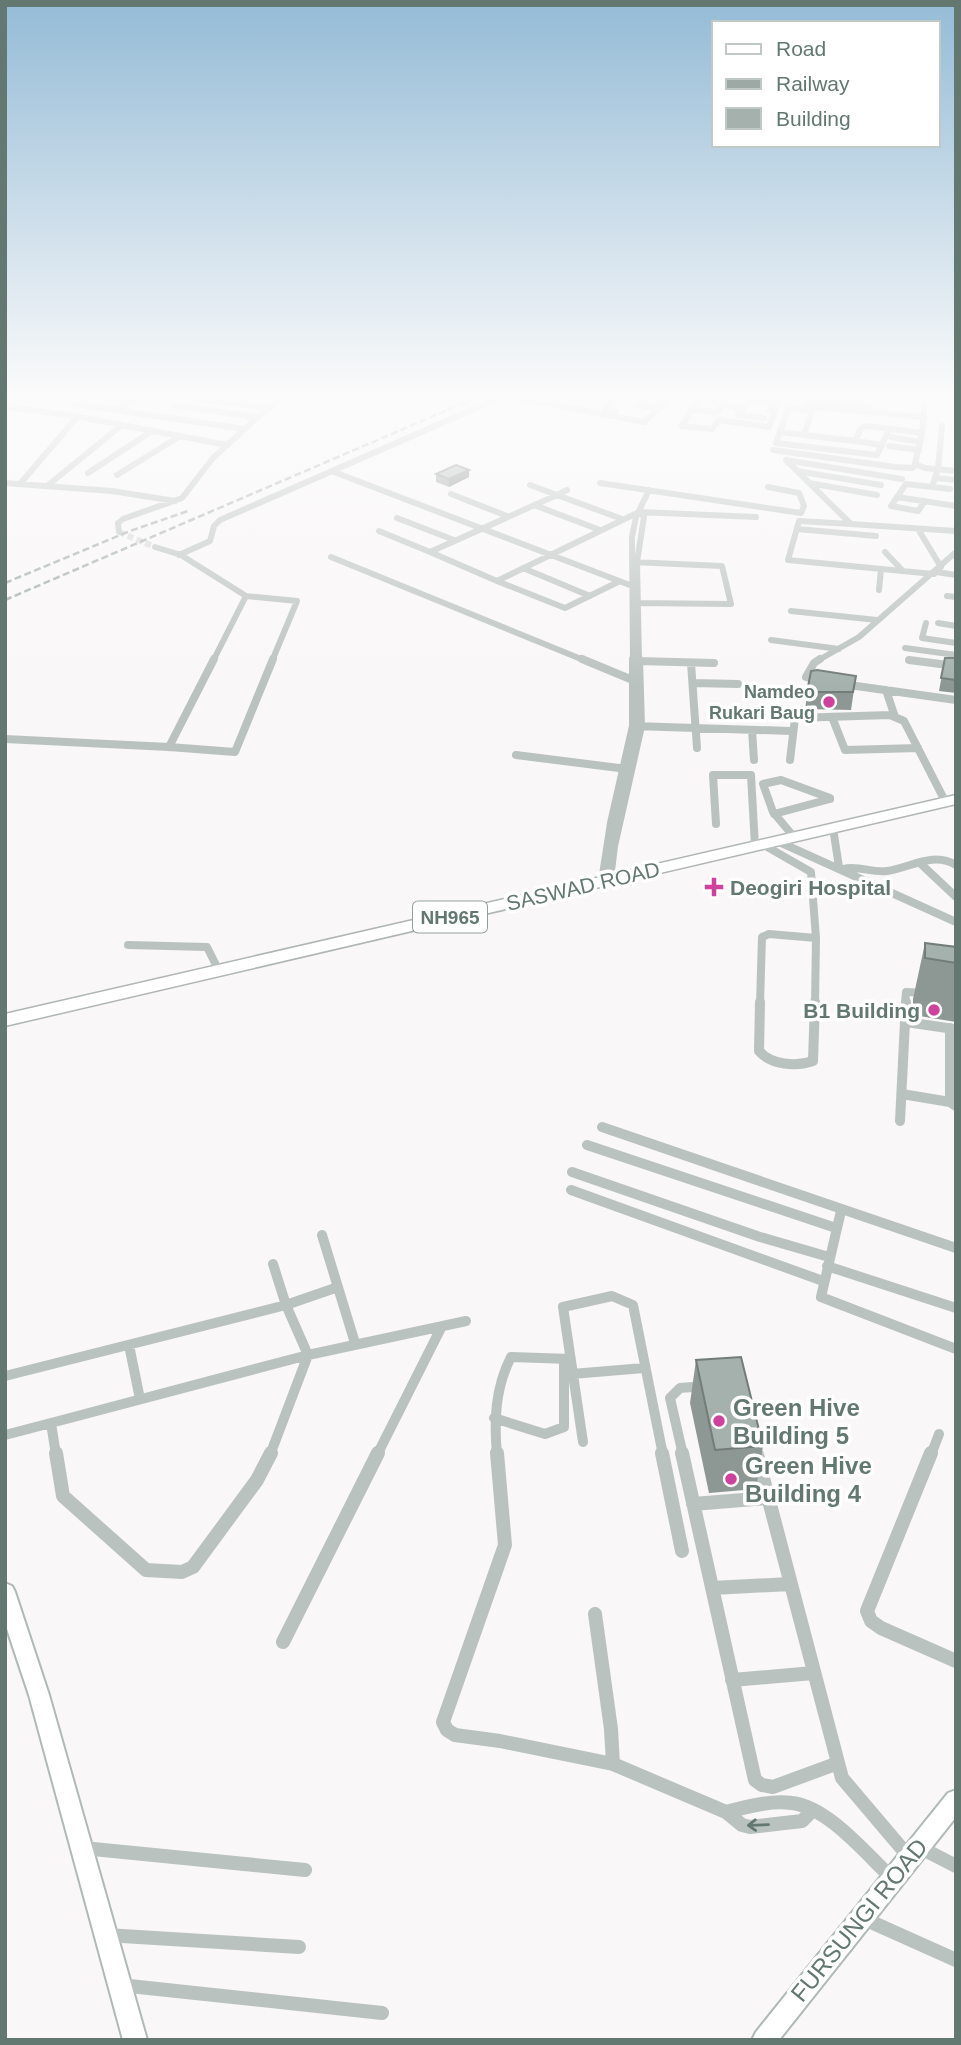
<svg xmlns="http://www.w3.org/2000/svg" width="961" height="2045" font-family="Arial,sans-serif">
  <style>
    .lines { fill: none; stroke-linecap: round; stroke-linejoin: round }
    .street-tunnel { stroke: #d4d7d5; stroke-width: 6; stroke-dasharray: 6 3.5; stroke-linecap: butt }
    .secondary-casing { stroke: #afb9b5; stroke-width: 4 }
    .highway-casing { stroke: #afb6b3; stroke-width: 3 }
    .street-far3 { stroke: #bac2bf; stroke-width: 6 }
    .street-far2 { stroke: #bac2bf; stroke-width: 8 }
    .street-far1 { stroke: #bac2bf; stroke-width: 10 }
    .street { stroke: #bac2bf; stroke-width: 14 }
    .secondary { fill: #fff; fill-rule: evenodd }
    .highway { fill: #fff; fill-rule: evenodd }
    .rail { stroke: #9da9a4; stroke-width: 2.5; stroke-dasharray: 7 3.5; stroke-linecap: butt }
    .wall { fill: #8d9894 }
    .shaded-wall { fill: #737c78 }
    .building { fill: #a4b1ac; stroke: #737c78; stroke-width: 2 }
    .oneway { stroke: #637870 }
    .poi-dot { fill: #cf419c; stroke: #fff; stroke-width: 2.5 }
    .labels { text-anchor: middle; dominant-baseline: central; stroke-width: 7; stroke-linejoin: round; paint-order: stroke }
    .far-poi-label { font-size: 18px; font-weight: bold; fill: #637870; stroke: #fff; text-anchor: end }
    .shield { fill: #fff; stroke: #92a09b; stroke-width: 2 }
    .shield-label { font-size: 19px; font-weight: bold; fill: #637870 }
    .street-label { font-size: 21px; fill: #637870; stroke: #fff }
    .poi-label { font-size: 21px; font-weight: bold; fill: #637870; stroke: #fff; text-anchor: start }
    .near-poi-label { font-size: 24px; font-weight: bold; fill: #637870; stroke: #fff; text-anchor: start }
    .near-street-label { font-size: 24px; fill: #637870; stroke: #fff }
  </style>
  <rect width="100%" height="100%" fill="#f9f7f7"/>
  <g class="lines">
    <path class="street-tunnel" d="M119,532L155,547"/>
    <defs>
      <path id="secondary" d="M5,1583L12,1586L15,1592L49,1695L147,2040H123L29,1695L5,1623Z
        M956,1790V1817L779,2040H752L756,2032L948,1793Z"/>
      <path id="highway" d="M956,795V804L5,1026V1014Z"/>
    </defs>
    <use href="#secondary" class="secondary-casing"/>
    <use href="#highway" class="highway-casing"/>
    <path class="street-far3" d="M200,399L269,408
      M522,399L644,422L668,399
      M614,399L605,409L616,411
      M640,399L636,405L657,408
      M697,399L682,426L712,429L719,420L769,427L779,399
      M746,399L772,402L769,411
      M808,399L870,406
      M925,399L922,433L915,464L925,468L956,471
      M74,404L245,429
      M174,405L257,417
      M805,406L924,417
      M5,407L64,414L227,445
      M118,410L134,399
      M692,410L717,412L723,405L744,408L738,415L764,418
      M889,429L877,455L776,443L787,411L794,408L812,411L804,435L855,441L861,428L867,426L922,433
      M780,432L804,435
      M891,437L920,442
      M855,441L882,445
      M889,446L919,450
      M773,450L895,467L912,468L916,465
      M786,460L851,524L956,531
      M786,460L902,479
      M797,471L881,485
      M334,472L635,587
      M88,473L152,431
      M117,475L180,436
      M935,478L956,480
      M5,483L112,491L175,501
      M600,483L801,513L804,506L799,493L768,487
      M809,483L877,495
      M20,484L77,417
      M530,485L557,495L567,490
      M47,486L122,425
      M932,487L938,469L942,426
      M451,494L507,516
      M897,497L956,506
      M925,501L918,511L891,506L906,484L950,489
      M534,505L600,530
      M639,512L644,517L637,562L639,661
      M397,518L454,540
      M622,519L557,495L430,552L497,581L639,512L756,517
      M851,524L799,521L788,560L934,574
      M797,529L876,536
      M918,529L941,567
      M379,531L430,552
      M119,532L118,523L123,519L182,498L213,458L260,415L282,399
      M155,547L181,555L246,596
      M885,552L903,571
      M179,555L210,541L214,526L220,520L497,399
      M331,557L586,661
      M632,562L722,566L731,604L634,603
      M523,568L590,596
      M936,572L956,575
      M497,581L565,608L618,582
      M879,590L881,569
      M947,596L956,597
      M791,611L877,620
      M926,623L922,638L956,643
      M938,623L956,626
      M771,640L839,649
      M905,648L956,655
      M909,660L918,661
      M213,661L246,596L297,601L272,661
      M633,661L632,537L636,517L649,490
      M637,661H640
      M817,661L859,637L956,552"/>
    <path class="street-far2" d="M582,659L635,681
      M909,660L956,666
      M637,661L714,663
      M691,663L697,748
      M820,681L806,677L814,663L820,659
      M693,683L738,684
      M842,684L956,700
      M886,690L895,717
      M832,717L845,750L918,748
      M634,726L791,731
      M752,730L754,760
      M5,739L169,747
      M169,747L235,752L273,659
      M169,747L214,659
      M516,755L627,769
      M790,760L795,718L890,715L904,721L945,801
      M774,814L830,799
      M716,824L713,775H751L755,846
      M833,828L839,867
      M794,837L773,812L763,784L781,780L830,798
      M777,841L956,922
      M762,844L811,872L816,938
      M921,864L956,897
      M843,869C858,865 872,873 887,871C910,868 933,851 956,865
      M610,879L614,846L641,726L639,659
      M602,881L611,823L633,726V659
      M128,945L207,947L219,971
      M760,1004L762,937L769,934L816,938
      M815,1004L816,938
      M905,1004L906,992L928,993"/>
    <path class="street-far1" d="M760,1002L759,1051C771,1065 796,1067 813,1061L815,1002
      M906,1022L954,1029
      M950,1028V1102L956,1106
      M902,1094L950,1102
      M900,1121L906,1002
      M602,1127L956,1248
      M587,1145L836,1228
      M572,1172L760,1237L829,1257
      M571,1190L823,1281
      M841,1211L821,1297L956,1349
      M322,1235L355,1343
      M273,1264L286,1305L308,1355L466,1321
      M827,1266L956,1308
      M129,1345L140,1399
      M572,1374L644,1368
      M5,1376L286,1305L338,1287
      M494,1418L545,1434L564,1427V1359
      M51,1423L56,1455
      M51,1423L308,1355L270,1455
      M5,1435L51,1423
      M583,1442L563,1307L612,1296L633,1305L663,1455
      M377,1455L442,1326
      M497,1455C494,1421 495,1388 511,1357L570,1359
      M683,1455L670,1398L680,1388L705,1386
      M931,1455L939,1434"/>
    <path class="street" d="M56,1453L63,1496L146,1570L182,1572L193,1567L257,1480L271,1453
      M497,1453L505,1545L443,1722L447,1730L455,1735L500,1741L613,1764
      M662,1453L682,1551
      M682,1453L755,1780L762,1785L773,1787L838,1763
      M931,1453L867,1611L871,1621L881,1628L956,1661
      M757,1455L842,1778L909,1857
      M693,1504L768,1498
      M712,1588L790,1584
      M595,1614L611,1729L613,1764L726,1812
      M283,1642L378,1453
      M732,1680L813,1673
      M812,1811L802,1821L750,1827L742,1825L726,1812C747,1807 770,1800 792,1803C828,1807 866,1854 892,1878
      M919,1847L956,1866
      M83,1848L305,1870
      M860,1917L956,1960
      M106,1935L299,1947
      M120,1985L382,2013"/>
    <use href="#secondary" class="secondary"/>
    <use href="#highway" class="highway"/>
    <path class="rail" d="M5,583L130,531L188,511
      M5,600L473,399"/>
  </g>
  <path class="wall" d="M436,474L469,477L449,487L436,482Z
    M945,658H956V693L939,691Z
    M811,671L856,676L851,710L805,709Z
    M925,943L956,947V1022L913,1015V999Z
    M696,1360L763,1446L756,1489L709,1493L690,1403Z"/>
  <path class="shaded-wall" d="M469,470V477L449,487V479Z"/>
  <path class="building" d="M456,465L469,470L449,479L436,474Z
    M945,658H956V680L941,678Z
    M817,670L856,676L853,692H807L811,671Z
    M925,943L956,947V963L925,958Z
    M741,1357L763,1446L715,1450L696,1360Z"/>
  <defs><path id="oneway-shaft" d="M-6 0H5M1.5-3L5.5 0L1.5 3" fill="none" stroke-width="1.6" stroke-linecap="round" stroke-linejoin="round" transform="scale(1.75)"/></defs>
  <use class="oneway" href="#oneway-shaft" transform="translate(758 1825) rotate(178)"/>
  <linearGradient id="sky" x2="0" y2="1"><stop stop-color="#94bbd6"/><stop offset="0.58" stop-color="#fcfbfb"/><stop offset="1" stop-color="#fcfbfb" stop-opacity="0"/></linearGradient>
  <rect width="961" height="685" fill="url(#sky)"/>
  <g class="poi-dot">
    <circle cx="829" cy="702" r="7"/>
    <path d="M710.5 876.5h7v7h7v7h-7v7h-7v-7h-7v-7h7z"/>
    <circle cx="934" cy="1010" r="7"/>
    <circle cx="719" cy="1421" r="7"/>
    <circle cx="731" cy="1479" r="7"/>
  </g>
  <g class="labels">
    <g class="far-poi-label">
      <text x="815" y="692">Namdeo<tspan x="815" dy="21">Rukari Baug</tspan></text>
    </g>
    <rect class="shield" x="413" y="901.5" width="74" height="31" rx="5"/>
    <g class="shield-label">
      <text x="450" y="917">NH965</text>
    </g>
    <g class="street-label">
      <text transform="translate(583 886) rotate(-13)">SASWAD ROAD</text>
    </g>
    <g class="poi-label">
      <text x="730" y="887">Deogiri Hospital</text>
      <text x="920" y="1010" text-anchor="end">B1 Building</text>
    </g>
    <g class="near-poi-label">
      <text x="733" y="1407">Green Hive<tspan x="733" dy="28">Building 5</tspan></text>
      <text x="745" y="1465">Green Hive<tspan x="745" dy="28">Building 4</tspan></text>
    </g>
    <g class="near-street-label">
      <text transform="translate(859 1920) rotate(-51)">FURSUNGI ROAD</text>
    </g>
  </g>
  <rect width="961" height="2045" fill="none" stroke="#637870" stroke-width="14"/>
  <rect x="712" y="21" width="228" height="126" fill="#ffffff" stroke="#c1c9c6" stroke-width="2"/>
  <rect x="726" y="44" width="35" height="10" fill="#ffffff" stroke="#c1c9c6" stroke-width="2"/>
  <text x="776" y="56" font-size="21" fill="#637870">Road</text>
  <rect x="726" y="79" width="35" height="10" fill="#9da9a4" stroke="#c1c9c6" stroke-width="2"/>
  <text x="776" y="91" font-size="21" fill="#637870">Railway</text>
  <rect x="726" y="108" width="35" height="21" fill="#a4b1ac" stroke="#c1c9c6" stroke-width="2"/>
  <text x="776" y="126" font-size="21" fill="#637870">Building</text>
</svg>
